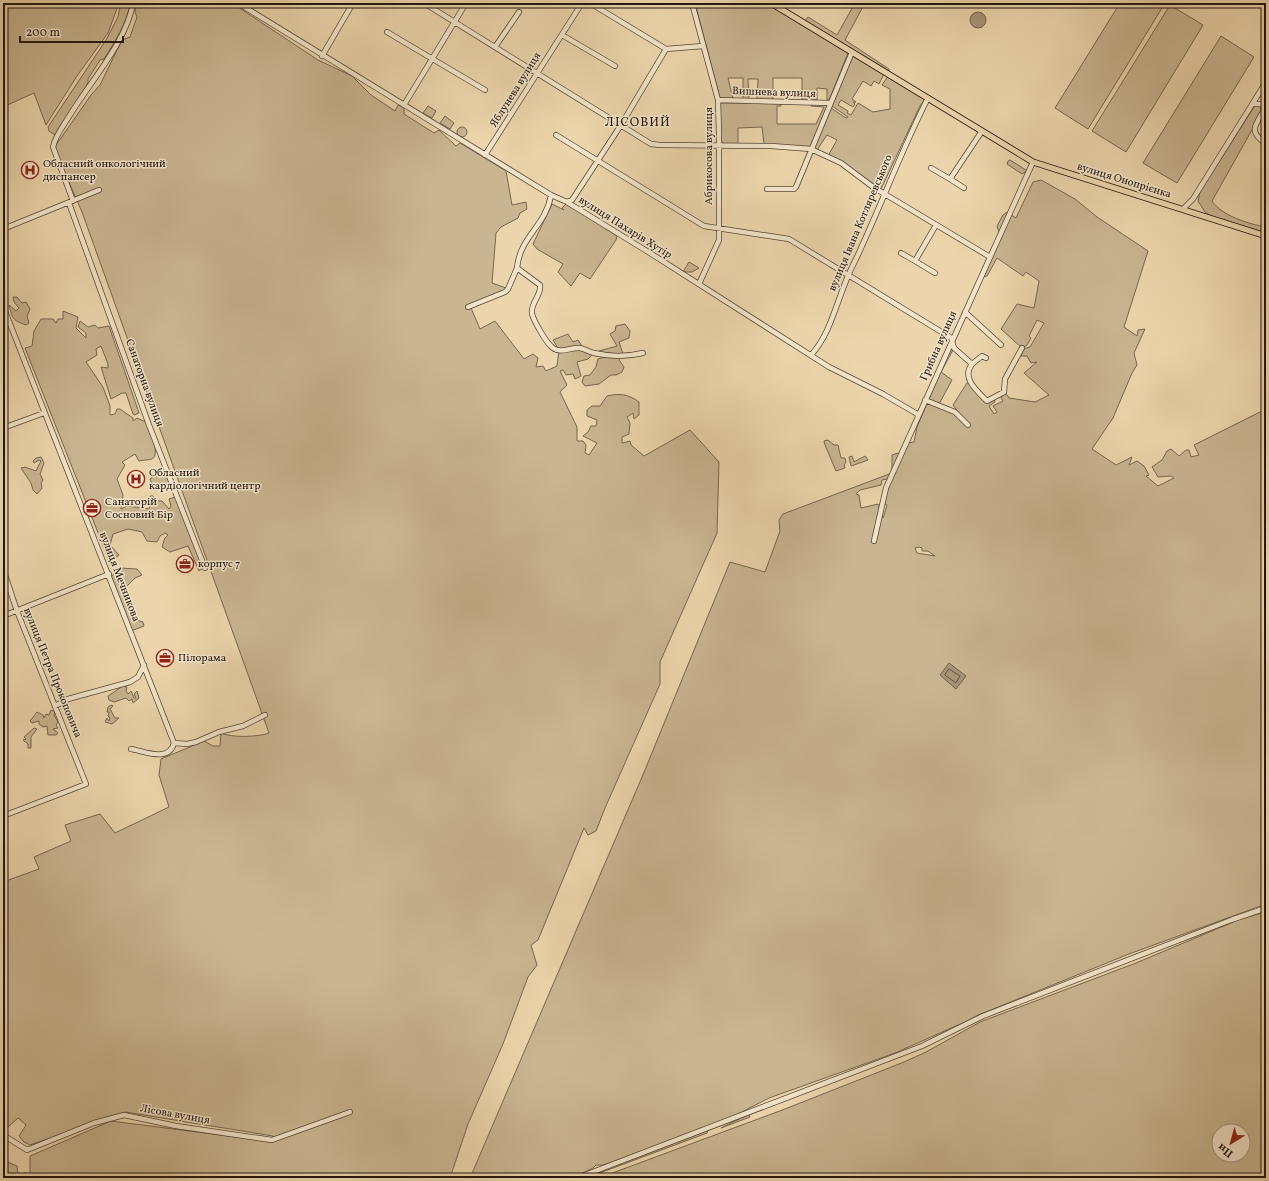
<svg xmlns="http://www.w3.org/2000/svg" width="1269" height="1181" font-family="Vollkorn,serif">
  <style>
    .green { fill: #c9b591; stroke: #756650; fill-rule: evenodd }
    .water { fill: #a79477; stroke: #71624e }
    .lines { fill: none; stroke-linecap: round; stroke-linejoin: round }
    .shore { stroke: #645644; stroke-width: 1 }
    .minor-casing { stroke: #544637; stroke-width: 6 }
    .major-casing { stroke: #211710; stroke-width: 7 }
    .minor { stroke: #f3e4c9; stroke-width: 4.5 }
    .major { stroke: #ecd5ac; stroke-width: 5.5 }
    .labels { text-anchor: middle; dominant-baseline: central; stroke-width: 3; stroke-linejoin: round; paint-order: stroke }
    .street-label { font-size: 11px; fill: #211710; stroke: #f3e4c9 }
    .poi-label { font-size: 11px; fill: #211710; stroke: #f3e4c9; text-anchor: start }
    .quarter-label { font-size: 13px; letter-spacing: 1px; fill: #211710; stroke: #f3e4c9 }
  </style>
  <rect width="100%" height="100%" fill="#ecd5ac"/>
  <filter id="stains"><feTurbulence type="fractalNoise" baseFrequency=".005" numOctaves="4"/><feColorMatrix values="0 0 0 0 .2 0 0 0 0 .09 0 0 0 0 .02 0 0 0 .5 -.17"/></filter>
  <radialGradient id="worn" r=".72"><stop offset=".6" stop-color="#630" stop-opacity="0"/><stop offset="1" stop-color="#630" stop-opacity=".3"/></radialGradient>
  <path class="green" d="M3,3H119L108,33L77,76L46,125L34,93L3,107Z
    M121,3H130C127,24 115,41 104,59L100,60L88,79V83L55,135L49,131L48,127L106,40L118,17Z
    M136,3H232L318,60L352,76L371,95L395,111L398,105L404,108V114L434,133L439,130L456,146L460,143L506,171L512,205L526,202L527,209L520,213L518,218L501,227L496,233L492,283L506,288L505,292L471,308L480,329L495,321L524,359L533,354L538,358L536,367L543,366L546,371L557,366L559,350L553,340L568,334L573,342L578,340L583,348L594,353L588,359L577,362L581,376L575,379L573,374L566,375L563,370L560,371L567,385L560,392L577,427V441H583L586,445L585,453L589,455L597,443L583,436L588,432L591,426H596L597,420L587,416V410L592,406H600L607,396C620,393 628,394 639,402V415L634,419L633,413L627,417L630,423L629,434L622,437V443L630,441L631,445L644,456L690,430L719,462L717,533L660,662V684L605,808L596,831L588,835L584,828L538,940L531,945L537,965L528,977L503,1044L468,1124L450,1178H3V1160L17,1166L18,1174L27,1173L30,1176V1156L111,1121L267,1141L273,1136L125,1112L30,1145L24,1142L19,1136L26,1125L18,1118L7,1128L3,1125V882L39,869L34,857L71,841L65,825L100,814L115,833L169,807L159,775L161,759L204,741L213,746H220L221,733C231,738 259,737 269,733L82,212L54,148L91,95L100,85L122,40L130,37L137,17L135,12Z
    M695,3H767L848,53L830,98L827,100V89L817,88V100H802V78H773V100L757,99L758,79H748L749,99H743V78H728L733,99L720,98Z
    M855,3H865L845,40L889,69V71L805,21L808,17L837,35Z
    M1120,3H1165L1088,129L1055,108Z
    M1170,5L1203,25L1126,152L1092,131Z
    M1221,36L1254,57L1177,183L1143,163Z
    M852,55L884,74L879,84L874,81L871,86L863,81L852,99L856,102H853L855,104L853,107L841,100L838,105L848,111L847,113L851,115L858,103L873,112L890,109V89L882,85L888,76L925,99L920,106L881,189L828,156L837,140L827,135L817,150L814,147L831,108L846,118L848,117L832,106Z
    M722,103H781V106H777V124H816L824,107L811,106V104H828L811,147L808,148L764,144L762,127L738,128V144H723L721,140L720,104Z
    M1258,105L1261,108L1262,112L1212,201C1222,216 1249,224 1266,227V233L1211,216L1205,212L1198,201L1200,192L1252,110L1255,106Z
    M428,106L436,111L432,118L423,113Z
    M445,116L454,123L450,129L440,123Z
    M457 132a5 5 0 1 1 10 0a5 5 0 1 1-10 0Z
    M1010,160L1026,170L1027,171L1022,174L1007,164L1008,161Z
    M1041,180L1075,199L1097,217L1148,251L1124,327L1137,336L1138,330L1145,329L1134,353L1137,365L1132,373L1113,418L1092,449L1116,465L1132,457L1129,465L1137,461L1144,466L1149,475L1146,476L1158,486L1174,478L1171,476L1158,477L1152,467L1162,460L1167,451L1171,449L1179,456L1186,450H1189L1191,457L1199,455L1194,445L1266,409V904L1129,954L976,1016L967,1021L895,1053L769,1098L732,1117L604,1165H596L593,1168L573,1178H470L645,770L730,562L765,572L780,531L779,520L783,514L892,473V455L898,453L901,455L907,443L914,442L917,427L951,348H954L941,372L952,380L939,404L961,416L953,405L967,383L971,382L986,400L994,398L995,402L989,406L994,414L997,412L993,406L1003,401L1001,398L1004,391L1009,398L1035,402L1049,395L1024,373L1037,362L1031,363L1027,356H1021L1023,349L1030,347L1044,323L1037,320L1029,336L1031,338L1027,345L1022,348L1001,329L1017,304L1034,308L1039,281L1026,272L1023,276L997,258L987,276L983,277L1002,235L999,232L997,226L1003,215L1007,212L1016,218L1033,182ZM891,478L882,502L887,505L883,518L878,504L861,508L859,495L856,494L860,490L881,485L882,480ZM919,547L922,548V551H928L935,556L917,553L915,548Z
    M567,203L617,236L616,240L590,279L580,273L571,286L558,272L563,264L537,249L533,244L552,204L564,210L562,208Z
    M689,262L699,268L692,272H683Z
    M13,297H17L22,303L26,302L30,309L27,316L29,323L26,325C12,320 13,319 9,305L16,311L19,308L14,302Z
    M63,311L78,317L76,328L86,338V333L78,327L80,321L88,327L95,325L98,328L109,326L139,413L134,415L133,414L126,393H122L111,399L101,367L108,368V364L101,346L96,349L97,355L86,362L103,387L110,406V415L115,414L117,409H120L133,418V421L137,418L146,422C149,429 161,454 152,459C149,460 143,460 139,461L135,454L122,462L125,465L117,479L123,495L121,509L127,506L149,509L151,503L150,496H153L159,501H162L169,509L171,506L169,499L176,497L203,568L199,571L188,546L170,552L162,547L165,538L168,535L165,533L160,536L157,542L147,541L142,532L128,529L113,534L110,545L119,555L113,559L108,558L25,348L32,346L34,331L41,319H53L56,323L58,319H63Z
    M625,324L630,331L629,338L619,342L623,354L619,360L624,367L622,372L616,375H611L599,384L585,386L582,382L584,376L590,375L596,367L598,359L602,358L599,351L617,346L610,334L615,331L616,326Z
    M828,440L834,445H838L841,458H845L846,462L844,465L845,468L836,471L825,445L824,441Z
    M852,456L854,462L865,456L868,460L851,466L849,457Z
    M41,457L44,463L40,474L43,480L41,483L42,488L37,494L33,490L31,483L21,468L25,467L36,471L41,461L39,460L34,463L33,461L36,458Z
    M165,471L171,483L156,490L154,489L150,479L153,477V476Z
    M120,568L137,569L142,575L135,578L126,587L137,620L143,622L144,626L131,631L111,577Z
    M123,686L127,687L126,691L128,694L131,691L134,698H136L134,694L137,691L139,698L133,703L132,699L129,701L126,698L114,702L109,700L108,696Z
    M111,705L113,706L110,709L115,718H119L112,724L105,722L107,718L109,721L110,718L108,716L109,712H107L108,707Z
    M51,710L55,712L54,715L58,722L56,725L58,728L53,729L58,733L56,735H48L47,726L43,727L39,724V721L32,723L30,721L37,712L43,715L44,718L46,714L49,715Z
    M34,728L37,729L31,737V748H28V744L23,740L26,739L24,737Z
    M1266,912V1178H599L785,1109L904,1062L926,1052L980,1022L1136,963L1238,920ZM1219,1131H1243V1155H1219Z
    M749,1115L750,1117L721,1128L743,1117Z
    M708,1130L707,1133L589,1177L588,1175Z"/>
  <path class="water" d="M970 20a8 8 0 1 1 16 0a8 8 0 1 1-16 0Z
    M949,663L966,676L956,689L940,675Z"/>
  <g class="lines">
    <path class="shore" d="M949,669L960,676L956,683L945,675Z"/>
    <defs>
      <path id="minor" d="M238,3L551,195L567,202L650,253L829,367L883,394L919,415
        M424,3L651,144L660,145L771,146L811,149L841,163L873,187L990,257
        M590,3L666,49
        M692,3L718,100L719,133V240L699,284
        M387,32L485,90
        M562,35L615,66
        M495,47L519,12
        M322,56L353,3
        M718,100L830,103
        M1253,104H1266
        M1262,104L1264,110C1255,126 1248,131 1266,144
        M404,105L466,3
        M556,135L704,226L789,239L953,339
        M485,155L582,3
        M931,168L950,179
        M964,188L950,179L982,131
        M767,189H794L796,187L852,52
        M551,195C546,226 520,236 517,268L540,285C542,295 530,303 532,314C534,321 546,343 553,348C561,354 571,347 580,348C585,349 589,352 594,353C611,357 626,357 643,353
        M73,201L53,147C55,136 64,125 70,115C90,82 127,41 133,3
        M567,202L572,200L621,125L666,49L703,46
        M69,203L149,425L205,568
        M1183,209L1193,199L1266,82
        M3,229L99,190
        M901,253L915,261
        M935,273L915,261L936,225
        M3,306L174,743
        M468,307L505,292L508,289L517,268
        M965,312L1001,345
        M952,341L954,348L972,364C961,378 977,391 987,401L1004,392L1005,379L1022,348
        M811,355C830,335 837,301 848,276C852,266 857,258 861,248C884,198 903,147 928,98
        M972,364L982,356L986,358
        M925,400L955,412L968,425
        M3,428L44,413
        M874,541L886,488L1033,162
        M3,569L17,611L86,784L3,816
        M3,616L109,574
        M55,706L68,699L130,682L138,677L144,665
        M3,712L5,711
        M174,743L187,744L196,742L219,732L243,726L265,715
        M131,749C144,751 169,763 174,743
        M3,1135L27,1150L94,1123L124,1115L176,1126L272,1140L350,1112
        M577,1178L922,1046L983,1016L1231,920L1266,908"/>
      <path id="major" d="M771,3L1033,162L1266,236"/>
    </defs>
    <use href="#minor" class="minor-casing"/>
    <use href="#major" class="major-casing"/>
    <use href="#minor" class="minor"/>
    <use href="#major" class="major"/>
  </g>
  <defs>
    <symbol id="hospital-ring" viewBox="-11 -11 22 22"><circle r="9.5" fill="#f3e4c9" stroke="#8f2418" stroke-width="1.5"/><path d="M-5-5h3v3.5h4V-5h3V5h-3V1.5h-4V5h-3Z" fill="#8f2418"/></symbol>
    <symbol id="office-ring" viewBox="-11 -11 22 22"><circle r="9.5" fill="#f3e4c9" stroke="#8f2418" stroke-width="1.5"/><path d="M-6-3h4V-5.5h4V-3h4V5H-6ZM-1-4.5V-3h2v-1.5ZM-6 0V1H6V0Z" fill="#8f2418"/></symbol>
  </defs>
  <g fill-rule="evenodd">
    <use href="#hospital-ring" x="20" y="160" width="20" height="20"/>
    <use href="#hospital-ring" x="126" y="469" width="20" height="20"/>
    <use href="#office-ring" x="82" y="498" width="20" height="20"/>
    <use href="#office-ring" x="175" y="554" width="20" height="20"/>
    <use href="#office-ring" x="155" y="648" width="20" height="20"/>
  </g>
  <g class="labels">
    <g class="street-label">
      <text transform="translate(516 90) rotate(-58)">Яблунева вулиця</text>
      <text transform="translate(774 93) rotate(2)">Вишнева вулиця</text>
      <text transform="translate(709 156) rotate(-90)">Абрикосова вулиця</text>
      <text transform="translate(1124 181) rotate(17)">вулиця Онопрієнка</text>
      <text transform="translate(861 223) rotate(-67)">вулиця Івана Котляревського</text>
      <text transform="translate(625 228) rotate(32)">вулиця Пахарів Хутір</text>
      <text transform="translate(939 346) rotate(-66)">Грибна вулиця</text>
      <text transform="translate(144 383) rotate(70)">Санаторна вулиця</text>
      <text transform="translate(119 577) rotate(69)">вулиця Мечникова</text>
      <text transform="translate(52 673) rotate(68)">вулиця Петра Прокоповича</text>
      <text transform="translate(175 1115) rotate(10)">Лісова вулиця</text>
    </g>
    <g class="poi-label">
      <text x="43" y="164">Обласний онкологічний<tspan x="43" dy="13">диспансер</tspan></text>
      <text x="149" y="473">Обласний<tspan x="149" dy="13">кардіологічний центр</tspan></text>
      <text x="105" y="502">Санаторій<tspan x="105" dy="13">Сосновий Бір</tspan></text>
      <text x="198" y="564">корпус 7</text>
      <text x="178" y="658">Пілорама</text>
    </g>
    <g class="quarter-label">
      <text x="638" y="123">ЛІСОВИЙ</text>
    </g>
  </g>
  <rect width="1269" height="1181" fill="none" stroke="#ecd5ac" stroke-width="16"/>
  <rect x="4" y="4" width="1261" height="1173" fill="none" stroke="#211710" stroke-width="2"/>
  <rect x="8" y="8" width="1253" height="1165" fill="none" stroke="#211710"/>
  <g transform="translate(1231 1143) rotate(217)"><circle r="19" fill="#f3e4c9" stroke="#9f927f"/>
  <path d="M0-3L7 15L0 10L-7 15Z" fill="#8f2418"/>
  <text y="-6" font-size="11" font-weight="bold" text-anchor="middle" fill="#211710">Пн</text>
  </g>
  <path d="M20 36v6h103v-6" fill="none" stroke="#211710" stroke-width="2"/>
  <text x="26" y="36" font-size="12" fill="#211710" stroke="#f3e4c9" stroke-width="3" paint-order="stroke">200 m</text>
  <rect width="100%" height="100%" filter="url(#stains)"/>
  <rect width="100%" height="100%" fill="url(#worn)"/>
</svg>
